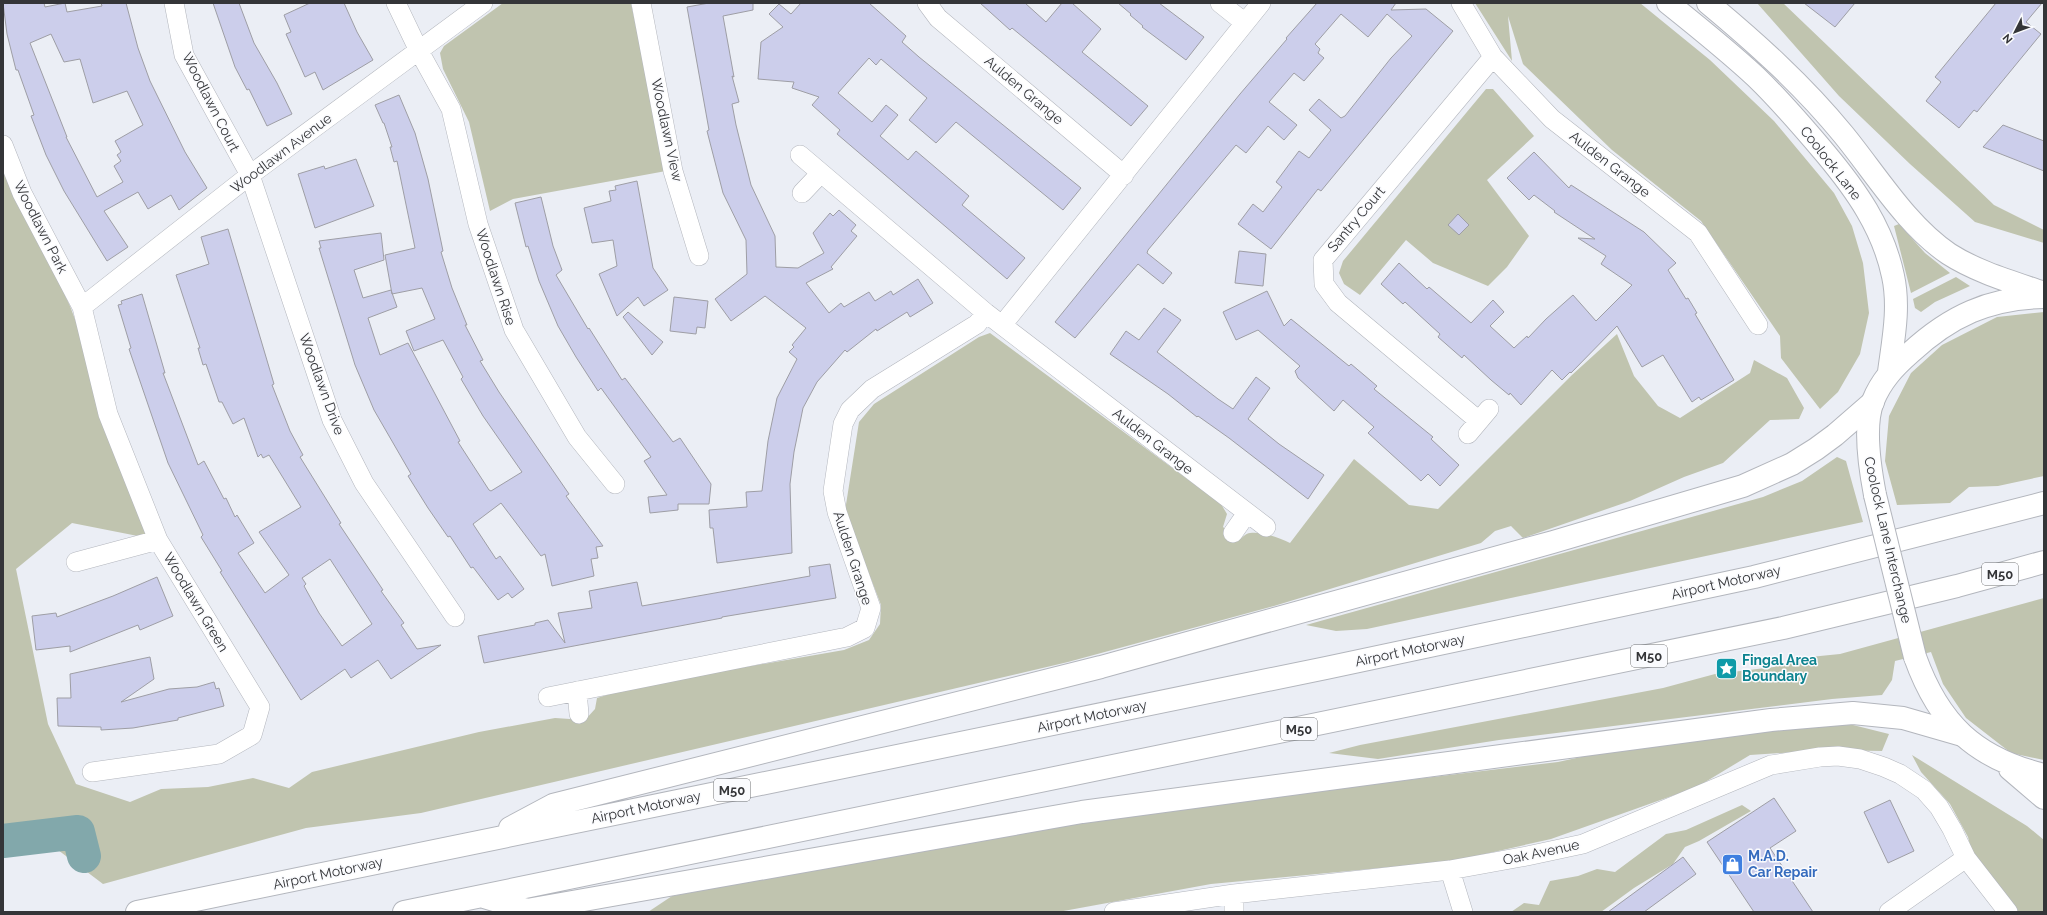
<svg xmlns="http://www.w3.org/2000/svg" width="2047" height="915" font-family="Raleway,sans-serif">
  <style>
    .green { fill: #c0c4af }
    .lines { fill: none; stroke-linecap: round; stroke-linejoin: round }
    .river { stroke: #82a8ab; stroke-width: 34 }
    .building { fill: #ccceeb; stroke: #9e9ea5; fill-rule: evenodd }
    .minor-casing { stroke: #b3b6bd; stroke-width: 20 }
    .major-casing { stroke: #b3b6bd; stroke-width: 24 }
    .highway-casing { stroke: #b3b6bd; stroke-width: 24 }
    .minor { stroke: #fff; stroke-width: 19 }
    .major { stroke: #fff; stroke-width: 22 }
    .highway { stroke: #fff; stroke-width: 22 }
    .major-bridge-casing { stroke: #b3b6bd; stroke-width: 24; stroke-linecap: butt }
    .major-bridge { stroke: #fff; stroke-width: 22 }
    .labels { text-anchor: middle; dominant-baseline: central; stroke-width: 3; stroke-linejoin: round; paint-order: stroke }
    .shield { fill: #fafbfe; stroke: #6f7073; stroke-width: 1 }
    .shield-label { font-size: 13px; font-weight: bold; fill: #343538 }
    .street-label { font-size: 14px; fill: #343538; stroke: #fafbfe }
    .culture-label { font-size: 14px; font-weight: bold; fill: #0d838f; stroke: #fafbfe; text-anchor: start }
    .shop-label { font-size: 14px; font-weight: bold; fill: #366cbe; stroke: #fafbfe; text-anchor: start }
  </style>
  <rect width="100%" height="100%" fill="#ebeef5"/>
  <path class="green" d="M503,3H631L666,171L513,199L490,211L469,122L443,69L440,53L444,46Z
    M1475,3H1640L1710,60L1774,121L1834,193L1852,226L1863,263L1869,313L1860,354L1838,392L1820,409L1781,358L1780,336L1701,221L1612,150L1523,64L1508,16L1512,61Z
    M1757,3H1783L1994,205L2044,230V243L1975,222L1910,164L1839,96Z
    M1486,89H1493L1534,136L1487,180L1529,236L1507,267L1488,286L1433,263L1406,240L1360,295L1344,284L1339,273L1343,261Z
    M3,162L70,306L158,540L72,523L16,569L48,724L76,784L130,802L161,789L208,787L253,778L289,788L312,772L479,732L555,718L585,720L595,709L597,698L636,686L844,650L869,640L880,624L881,605L845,511L859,422L874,404L979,337L990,333L1221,504L1227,514L1223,527L1239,540C1243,537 1246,533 1250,533C1261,531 1280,538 1290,543L1354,459L1409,505L1438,509L1572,375L1617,334L1634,376L1658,406L1680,418L1750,373L1754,360L1787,378L1804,408L1799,419L1770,420L1723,463L1684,477L1630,501L1523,538L1511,526L1495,531L1481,543L1274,606L1068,662L421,813L306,828L103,884L58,850L3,857Z
    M1899,224L1925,253L1950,273L1911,293L1894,226Z
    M1956,277L1970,286L1935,302L1921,312L1915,308L1913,299Z
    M2044,312V476L1998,486L1969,487L1950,503L1897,505L1885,461L1889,416L1911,373L1942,345L1997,317Z
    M1837,457L1846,461L1863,522L1367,629L1336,631L1306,625L1763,497L1802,481Z
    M2044,598V760L2011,753L1966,718L1943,684L1931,652L1895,661L1892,680L1882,695L1832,699L1499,740L1378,759L1329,753L1360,745L1663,688L1715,674L1774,667L1810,657L1840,654Z
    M1853,725L1889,734L1882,751L1825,750L1750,755L1697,787L1551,839L1454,861L1211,884L1058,912H648L672,896L1033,829L1283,795L1558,762L1636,745L1783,726Z
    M1912,755L2027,826L2044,840V912H2015L1976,870L1968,837L1950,804L1921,772Z
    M1742,805L1751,811L1699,841L1685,847L1673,864L1634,888L1601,912H1511L1524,903L1539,905L1550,881L1578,876L1597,869L1615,872L1666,834L1686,830Z"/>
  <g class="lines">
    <path class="river" d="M3,841L78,832L84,856"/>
  </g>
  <path class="building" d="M3,3H44L45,7L65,3L67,12L102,6L101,3H126L138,48L150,81L185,152L207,188L179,210L171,195L148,209L138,192L104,211L128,247L107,261L64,191L46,155L31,116L34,115L18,70H16L7,34ZM51,34L64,62L80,59L93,103L127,91L143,125L115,141L121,152L117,155L121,161L114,166L123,182L97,197L66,137H67L30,43Z
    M213,3H239L254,43L277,83L292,114L267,126L249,89L247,90L235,67Z
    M310,3H344L357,32L373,60L323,90L315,72L305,77L286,34L291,32L284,15Z
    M709,3H753V10L723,16L734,77L732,76L739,102L732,104L736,125L751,185L775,236L776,267L798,268L824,253L813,233L830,213L833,216L839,210L856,225L851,231L857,236L831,267L833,269L806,283L829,313L841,303L844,307L869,292L875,301L891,291L893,295L918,279L933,303L910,317L907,312L877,331L876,329L847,352L845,350L817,382L803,408L794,452L790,484L792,553L717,563L713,528H710L709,510L747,507L746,492L762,491L768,441L777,398L797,359L789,352L794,347L792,345L806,328L765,296L731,321L715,299L747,274L746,240L723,193L707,131L709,130L687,7Z
    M801,3H869L906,36L902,42L919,57L1081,188L1063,210L956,122L936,143L909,120L927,98L881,59L876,65L869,58L838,93L872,122L886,105L898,115L880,136L908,160L916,151L969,196L962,205L1025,258L1007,279L837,134L840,130L812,105L819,97L792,88L794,82L758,79L761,42L783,27L769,14L779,4L791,14Z
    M980,3H1025L1046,22L1062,3H1072L1101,29L1082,52L1148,106L1131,126L1012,28L1010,30Z
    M1118,3H1159L1204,37L1186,60L1142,27L1143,26L1130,15L1131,14Z
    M1317,3H1396L1391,10L1426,9L1453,31L1321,191L1318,189L1271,249L1238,224L1253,204L1263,212L1282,187L1276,182L1299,151L1309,158L1331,130L1309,110L1319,99L1341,118L1345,116L1391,58L1412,36L1387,14L1368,37L1341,14L1315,44L1320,49L1318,53L1324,58L1304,81L1294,73L1269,102L1297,125L1284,140L1268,126L1246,153L1236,145L1148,250L1147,253L1172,273L1163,284L1138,264L1075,338L1055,322L1240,94L1287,39L1286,38Z
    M1804,3H1855L1835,27Z
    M1996,3H2042L2026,22L2041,34L1977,112L1974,110L1959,128L1926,101L1941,82L1935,77Z
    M399,95L415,133L428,179L443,251L441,252L452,288L467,325H465L483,360L480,361L499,392L569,494L566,496L603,546L596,547L598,558L591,559L594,576L552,586L545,554L541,556L501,503L473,524L496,559L500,556L524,589L512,598L508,593L498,600L473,567L471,568L450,536L448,537L428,508L408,476L411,474L374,410L355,365L319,248H321L319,241L381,233L384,260L354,270L363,298L391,290L397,307L368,318L380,355L408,343L460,441L458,442L489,490L491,491L522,472L483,416L461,379L463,377L443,340L414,351L406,331L435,319L422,288L392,294L385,255L415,248L397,161L394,162L390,147H392L384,123H383L375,105Z
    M2003,125L2044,141V171L1983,147Z
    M1534,152L1569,188L1571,185L1644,232L1676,263L1668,270L1686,299L1688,298L1697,313L1695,314L1734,380L1701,400L1699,397L1692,402L1663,355L1642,367L1617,326L1571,373L1570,372L1562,380L1552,370L1521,405L1510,393L1509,395L1491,380L1464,355L1462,358L1438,337L1440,334L1405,302L1403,304L1381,284L1399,263L1427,289L1429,287L1471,323L1493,300L1504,312L1490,326L1514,348L1527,336L1528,338L1546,319L1573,295L1596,321L1632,285L1601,264L1606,256L1578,238L1595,239L1554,212L1555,211L1534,195L1529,200L1507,178Z
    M356,159L374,206L315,228L298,174L324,166L325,169Z
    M637,181L653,268L668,290L644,306L638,297L617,316L599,274L617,266L613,240L592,243L584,208L611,201L609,191L616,190L615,186Z
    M541,197L553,246L562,270L556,275L588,329L589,328L622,380L625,378L673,442L680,438L711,484L709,504H678V510L650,513L648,497L667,495L644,461L651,457L601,388L598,391L576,357L558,326L539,281L528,246L526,247L515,203Z
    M1458,214L1469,225L1459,235L1448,225Z
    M228,229L274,384L272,385L290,431L303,455L300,457L341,523L339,524L383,590L381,591L404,623L401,625L417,649L441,645L391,679L378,660L351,678L345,669L301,700L220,572L222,571L201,537L203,535L168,463L129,349L131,348L118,305L122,304L121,301L142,294L165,373H163L198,465L204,461L224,499L226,498L235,517L237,515L254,543L238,553L265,593L289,575L259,532L301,507L269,455L263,458L261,454L258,457L244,418L233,424L222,402H219L206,364L203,365L198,348H200L176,275L209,264L201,237ZM330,559L372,624L342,646L319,613L304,586L306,584L302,578Z
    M1239,251L1266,254L1263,286L1235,283Z
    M1267,291L1284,326L1291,319L1349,366L1351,364L1377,386L1374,389L1433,437L1431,439L1459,465L1440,486L1428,474L1421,481L1368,433L1374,427L1343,400L1334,411L1298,378L1295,371L1300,366L1258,330L1236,340L1223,312Z
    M674,297L708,301L705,328L697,327L696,334L670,331Z
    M1164,308L1181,320L1157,352L1218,399L1233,409L1256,377L1270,388L1248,419L1279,444L1324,475L1308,499L1229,438L1198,416L1197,417L1168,394L1110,354L1126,331L1139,340Z
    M628,312L663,342L652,355L623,317Z
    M830,564L836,598L722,617V618L484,663L478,636L535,625V623L548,620L565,643L558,613L592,608L589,591L637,582L642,606L810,576L809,567Z
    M157,577L173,616L140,630L138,625L70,652V646L36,650L32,616L56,613L57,617L113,596Z
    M150,657L154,679L121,702L169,689L197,687L214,682L216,689L219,688L224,706L178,718V720L133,728L101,730V727L58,726L57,698H71L70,674Z
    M1774,798L1796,831L1770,848L1813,912H1754L1707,842Z
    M1890,800L1914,851L1888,863L1864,812Z
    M1683,857L1696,874L1644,912H1608Z"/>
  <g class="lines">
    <defs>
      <path id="minor" d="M174,3L184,55L250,175L332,420L364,483L455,617
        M396,3L419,51L451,109L478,224L514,330L577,437L615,484
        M641,3L673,171L699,256
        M927,3L938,18L1124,175
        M1220,3L1245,23
        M1461,3L1493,57L1552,119L1698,233L1758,325
        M3,145L22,193L82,307L108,414L158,540L260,707L252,735L219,754L92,772
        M800,155L986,313L1266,527
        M802,193L820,174
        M82,307L250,175L483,3
        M1003,324L1261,3
        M1479,421L1338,303L1324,284L1323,260L1493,57
        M1468,434L1489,409
        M1233,533L1247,513
        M76,562L158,540
        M577,691L579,714
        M548,697L847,637L865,628L871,608L837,512L833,491L843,424L850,410L872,389L977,324L986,313
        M1450,870L1463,912
        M1234,894V912
        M1114,912L1234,894L1450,870L1527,856L1583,844L1771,765L1820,757L1838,756L1860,759L1884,767L1900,774L1924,790L1939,807L1952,829L1966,858L2008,912
        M1889,912L1966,858"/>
      <path id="major" d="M1668,3C1698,27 1728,51 1756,77C1781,101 1803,127 1825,153C1856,190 1883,228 1893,276C1900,308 1893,341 1889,372
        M1708,3C1756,43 1803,85 1843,134C1875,173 1906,225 1949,254C1977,272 2012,282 2044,293
        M1875,495C1870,469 1863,426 1873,401C1881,381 1894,367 1910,353C1950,316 1989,298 2044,297
        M1915,657C1939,724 1975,758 2044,775
        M2010,769L2044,798"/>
      <path id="highway" d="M510,828L553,805L1101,667L1553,542L1743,486L1792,464L1816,449L1835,435L1873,402
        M484,897L527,910L1082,812L1771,720L1853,713L1903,718L1962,735
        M137,912L1326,668L1754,577L2044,503
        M404,912L1783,628L1957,586L2044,562"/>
    </defs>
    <use href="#minor" class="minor-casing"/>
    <use href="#major" class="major-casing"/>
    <use href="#highway" class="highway-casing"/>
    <use href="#minor" class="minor"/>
    <use href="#major" class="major"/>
    <use href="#highway" class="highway"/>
    <defs>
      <path id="major-bridge" d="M1875,495L1915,657"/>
    </defs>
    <use href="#major-bridge" class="major-bridge-casing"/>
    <use href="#major-bridge" class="major-bridge"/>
  </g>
  <defs>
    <symbol id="sight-square" viewBox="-11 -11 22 22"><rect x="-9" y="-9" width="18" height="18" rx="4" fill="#0f9aa8" stroke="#fafbfe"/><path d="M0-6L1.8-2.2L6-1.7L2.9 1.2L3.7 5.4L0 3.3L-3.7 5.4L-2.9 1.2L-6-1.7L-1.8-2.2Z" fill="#fff"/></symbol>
    <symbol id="shop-square" viewBox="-11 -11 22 22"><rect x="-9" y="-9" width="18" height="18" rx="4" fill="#3f7fe0" stroke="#fafbfe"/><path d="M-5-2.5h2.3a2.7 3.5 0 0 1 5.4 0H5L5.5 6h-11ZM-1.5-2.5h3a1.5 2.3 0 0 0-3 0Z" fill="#fff"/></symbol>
  </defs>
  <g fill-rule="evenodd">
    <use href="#sight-square" x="1714" y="656" width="25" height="25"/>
    <use href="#shop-square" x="1720" y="852" width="25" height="25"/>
  </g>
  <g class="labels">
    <g class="shield">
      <rect x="1982" y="563" width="36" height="22" rx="3"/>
      <rect x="1631" y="645" width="36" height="22" rx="3"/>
      <rect x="1281" y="718" width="36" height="22" rx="3"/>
      <rect x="714" y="779" width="36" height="22" rx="3"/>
    </g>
    <g class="shield-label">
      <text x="2000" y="574">M50</text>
      <text x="1649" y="656">M50</text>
      <text x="1299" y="729">M50</text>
      <text x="732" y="790">M50</text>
    </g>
    <g class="street-label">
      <text transform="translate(1024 90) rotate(40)">Aulden Grange</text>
      <text transform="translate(211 102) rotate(63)">Woodlawn Court</text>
      <text transform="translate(667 130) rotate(78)">Woodlawn View</text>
      <text transform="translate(281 153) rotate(-37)">Woodlawn Avenue</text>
      <text transform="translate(1831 163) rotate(52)">Coolock Lane</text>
      <text transform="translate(1610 164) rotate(38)">Aulden Grange</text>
      <text transform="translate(1356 219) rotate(-50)">Santry Court</text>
      <text transform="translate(41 227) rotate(63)">Woodlawn Park</text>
      <text transform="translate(496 277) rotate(72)">Woodlawn Rise</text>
      <text transform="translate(322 384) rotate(70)">Woodlawn Drive</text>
      <text transform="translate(1153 441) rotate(38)">Aulden Grange</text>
      <text transform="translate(1888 540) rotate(77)">Coolock Lane Interchange</text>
      <text transform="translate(853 558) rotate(72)">Aulden Grange</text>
      <text transform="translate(1726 582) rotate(-13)">Airport Motorway</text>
      <text transform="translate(196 602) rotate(59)">Woodlawn Green</text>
      <text transform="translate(1410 650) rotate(-12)">Airport Motorway</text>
      <text transform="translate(1092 716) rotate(-12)">Airport Motorway</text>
      <text transform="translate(646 807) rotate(-12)">Airport Motorway</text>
      <text transform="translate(1541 852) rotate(-12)">Oak Avenue</text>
      <text transform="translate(328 873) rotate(-12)">Airport Motorway</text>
    </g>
    <g class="culture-label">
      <text x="1742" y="660">Fingal Area<tspan x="1742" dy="16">Boundary</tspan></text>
    </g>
    <g class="shop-label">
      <text x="1748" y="856">M.A.D.<tspan x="1748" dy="16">Car Repair</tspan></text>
    </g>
  </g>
  <rect width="2047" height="915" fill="none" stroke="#343538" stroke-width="8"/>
  <g transform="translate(2015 32) rotate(228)" stroke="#fafbfe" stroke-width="3" paint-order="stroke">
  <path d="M0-3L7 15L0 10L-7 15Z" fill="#343538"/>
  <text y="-6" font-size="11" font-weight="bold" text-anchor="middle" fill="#343538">N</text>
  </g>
</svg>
